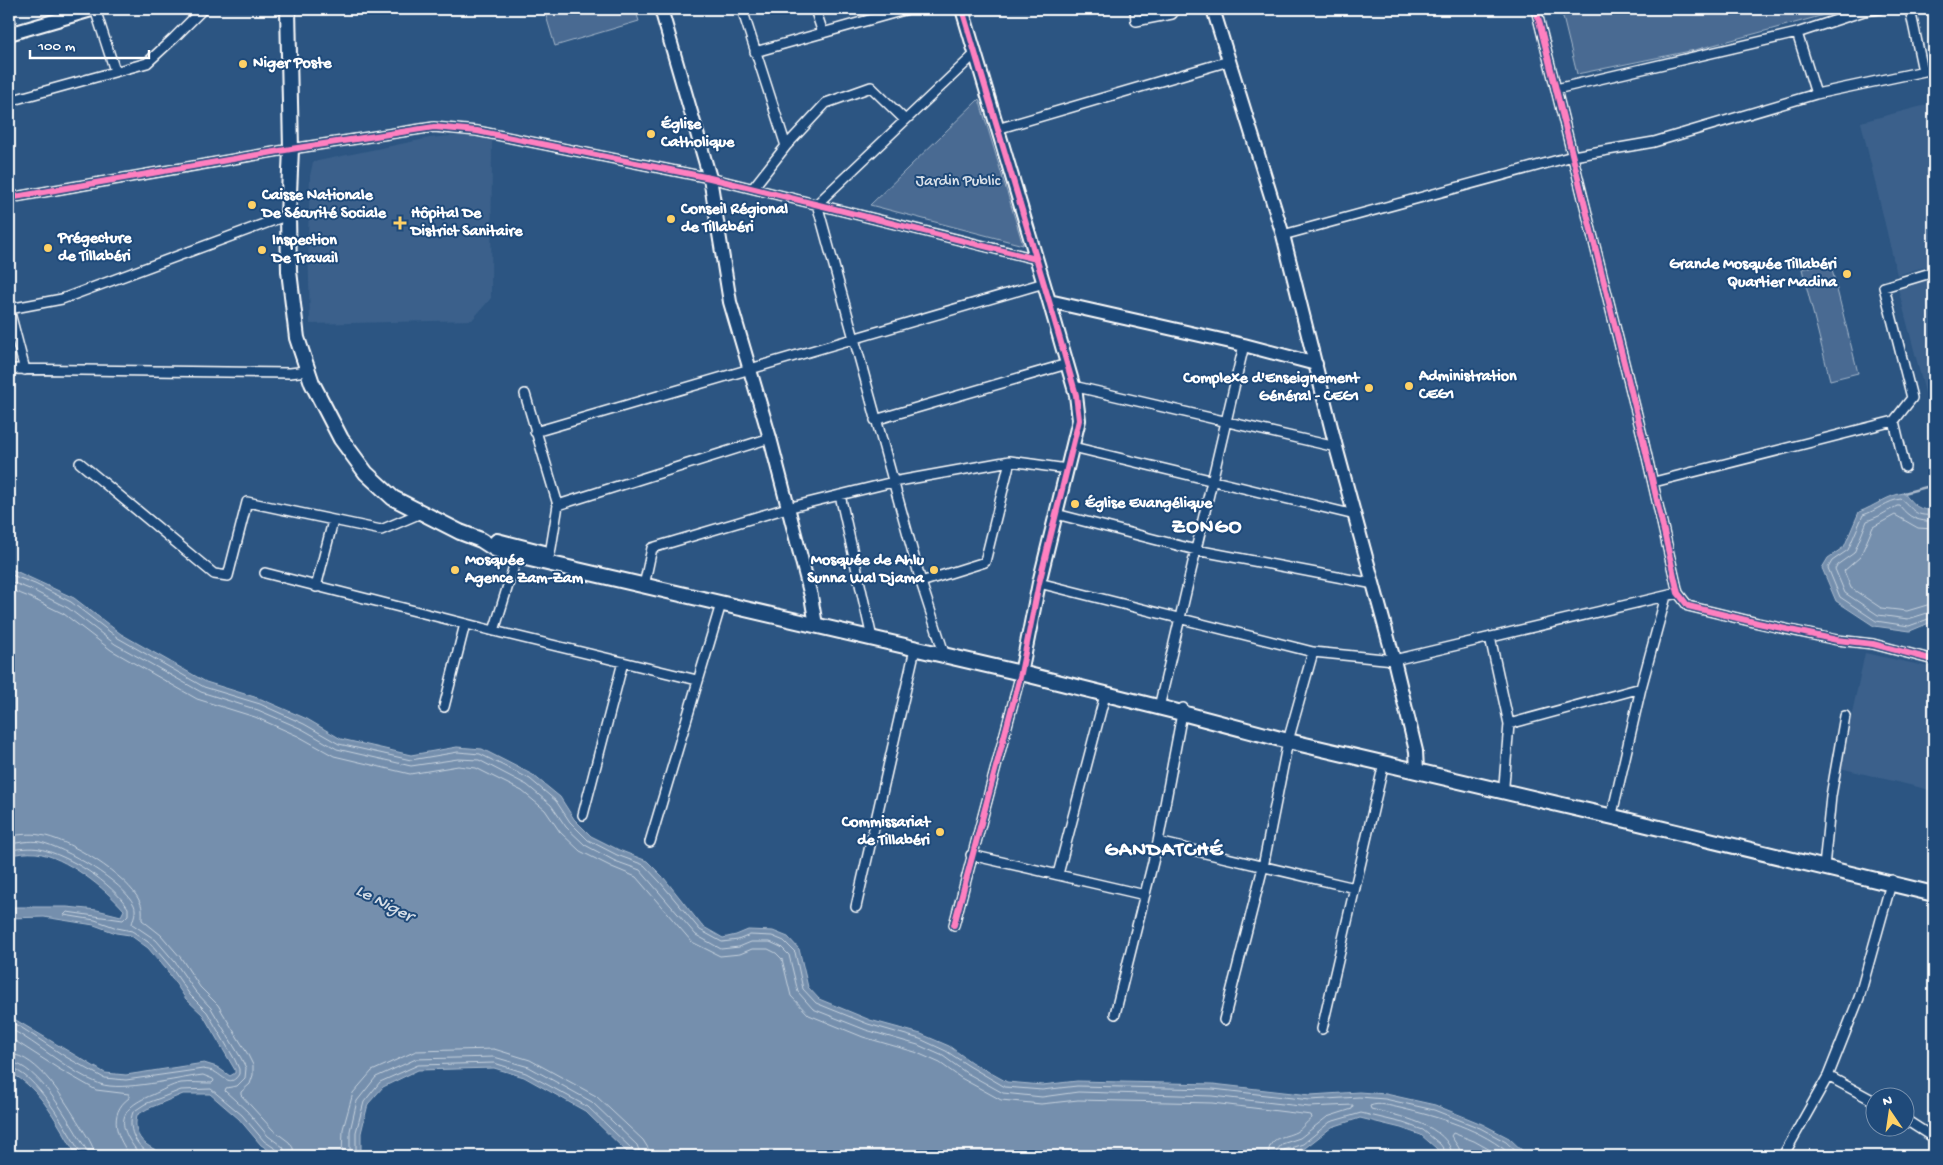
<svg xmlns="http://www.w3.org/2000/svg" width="1943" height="1165" font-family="'Gochi Hand',sans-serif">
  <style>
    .built { fill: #3b618b }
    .green { fill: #486b92; stroke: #a4b5c8 }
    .water { fill: #748fad; stroke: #acbcce }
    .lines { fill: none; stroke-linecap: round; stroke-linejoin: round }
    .shore { stroke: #c7d2de; stroke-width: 1 }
    .stream { stroke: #acbcce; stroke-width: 2.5 }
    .street-casing { stroke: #fff; stroke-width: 12 }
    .secondary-casing { stroke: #fff; stroke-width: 16 }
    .primary-casing { stroke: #fff; stroke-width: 18 }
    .street { stroke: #1f4a7a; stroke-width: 9 }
    .secondary { stroke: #1f4a7a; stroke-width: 12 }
    .primary { stroke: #1f4a7a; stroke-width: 14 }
    .cycleway-casing { stroke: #1f4a7a; stroke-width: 9 }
    .cycleway { stroke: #ff80c0; stroke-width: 6 }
    .poi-dot { fill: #ffd166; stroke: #1f4a7a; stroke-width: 2 }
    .labels { text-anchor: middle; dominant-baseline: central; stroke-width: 4; stroke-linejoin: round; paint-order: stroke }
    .poi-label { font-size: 16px; font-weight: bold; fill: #fff; stroke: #1f4a7a; text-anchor: start }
    .park-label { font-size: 16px; fill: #dae1e9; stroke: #1f4a7a }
    .water-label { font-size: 18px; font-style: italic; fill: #d5dde6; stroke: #1f4a7a }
    .district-label { font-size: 21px; font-weight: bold; letter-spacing: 1px; fill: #fff; stroke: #1f4a7a }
  </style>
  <rect width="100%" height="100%" fill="#2c5582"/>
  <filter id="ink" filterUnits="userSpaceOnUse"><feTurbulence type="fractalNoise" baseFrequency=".02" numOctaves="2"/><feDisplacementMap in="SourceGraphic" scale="10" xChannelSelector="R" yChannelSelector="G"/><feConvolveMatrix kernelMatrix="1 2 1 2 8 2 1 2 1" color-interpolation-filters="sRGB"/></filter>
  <g filter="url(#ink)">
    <path class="built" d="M1934,103V264L1897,275L1861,122Z
      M450,136H469L492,141L491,298L472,320L310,324L308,238L310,176L313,162L430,138Z
      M1934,278V402L1928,404L1898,288Z
      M1865,653L1934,668V791L1840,768Z"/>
    <path class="green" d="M544,9H635L639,21L555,46Z
      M1561,9H1846L1695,50L1577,74Z
      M979,99L1023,245L870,205Z
      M1830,262L1858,373L1830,380L1802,269Z"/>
    <path class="water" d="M1904,493C1913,505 1919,511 1934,510V621L1910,631L1874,626L1836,601L1822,568L1828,558L1844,547L1859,512C1875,506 1888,495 1904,493Z
      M9,568L74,598L121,634L206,682L261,699L307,719L341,739L411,755L457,747L482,749L533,775L560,797L574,819L591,836L619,850L647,861L664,878L702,926L723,938L736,935L748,930L773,931L788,937L799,949L808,987L819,999L870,1020L921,1034L949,1046L971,1062L1007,1082L1042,1085L1077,1081L1213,1084L1310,1095L1359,1092L1386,1094L1435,1105L1482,1124L1509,1138L1528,1156H1442L1436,1148L1421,1135L1401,1128L1360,1118L1332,1127L1305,1148L1280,1156H631L585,1111L524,1077L494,1068L418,1070L383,1087L368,1104L361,1133V1156H278L261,1145L239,1119L210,1094H183L147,1109L137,1115C131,1141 151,1149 171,1156H77C59,1127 42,1088 9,1072V1016L105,1073L126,1075L204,1063L217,1067L230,1076L235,1073V1070L203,1015L186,999L166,969L148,948L130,935L116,933L94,925L44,917L9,918V907H67L97,910L121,916L124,910C106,889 65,856 36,853C27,852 17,854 9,855Z"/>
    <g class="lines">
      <path class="shore" d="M1934,515C1913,517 1914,509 1901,499C1888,500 1876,511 1863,515L1848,550L1832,561L1828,568L1840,597L1876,621L1909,626L1934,617
        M1934,521C1919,522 1909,518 1900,506H1897L1879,516L1867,521L1854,553L1837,565L1835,569L1845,593L1878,615L1908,619L1934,611
        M1934,529L1918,528L1895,515L1873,527L1860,557L1844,571L1851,588L1881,608L1907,611L1934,603
        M9,574L35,584L71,602L118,638L204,687L260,704L304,724L339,744L411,760L458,752L480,754L530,779L556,801L570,822L588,840L617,855L644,865L660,882L700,930L722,942L738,940L750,935L772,936L784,941L795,952L803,989L816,1003L868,1024L920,1039L946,1051L969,1066L1005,1087L1042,1090L1077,1086L1213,1089L1310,1100L1359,1097L1385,1099L1434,1110L1480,1128L1506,1142L1521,1156
        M9,581L32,590L68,608L115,644L201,692L258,710L302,729L337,749L411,766L458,759L479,760L527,785L551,805L566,827L585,845L615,861L640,870L696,935L721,949L739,947L751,942H770L781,947L789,955L798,992L813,1009L866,1030L918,1045L943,1056L965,1072L1003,1093L1042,1097L1078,1092L1212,1096L1309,1107L1353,1105L1352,1109L1327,1117L1300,1138L1282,1144L1277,1150L1276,1156
        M9,589L29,597L64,614L111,650L197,699L255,717L298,736L334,756L410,774L458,766L476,768L522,791L545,810L560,832L580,851L612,867L636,877L692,942L720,956L740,954L752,949H768L776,953L782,959L791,996L809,1015L863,1037L915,1052L940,1063L961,1078L1001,1100L1041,1104L1078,1100L1212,1103L1311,1115L1312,1118C1306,1122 1302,1129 1296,1132C1282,1139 1269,1135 1268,1156
        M9,836C18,835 30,833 40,835C67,838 129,876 140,902C143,908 142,914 142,920L161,935L181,958L200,987L218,1005L247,1053L253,1065V1075L250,1084L241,1092V1095L273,1130L289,1142L293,1148L294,1156
        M9,844C18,843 30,840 40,842C64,847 124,882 134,905C137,912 133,918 132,924L156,940L175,962L195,991L211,1008L241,1058L246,1068L245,1078L237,1086L226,1088L225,1091L247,1111L268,1136L283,1147L287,1156
        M9,850C18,849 30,847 40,849C70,856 111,882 128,908V915L123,920L67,912L64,915L95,920L117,928L132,931L151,944L170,966L190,995L207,1012L235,1060L239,1069V1074C231,1087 225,1078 215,1072C212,1070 207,1070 203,1069L126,1080L104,1078L66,1057L22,1028L9,1021
        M9,1028C39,1044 69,1072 100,1084C123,1092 177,1078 203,1075L213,1079L214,1081L212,1083C202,1083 190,1082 181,1083C171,1085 161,1091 152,1095C114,1110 118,1128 141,1156
        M9,1037L59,1069L96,1090L129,1094V1098C107,1114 117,1139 131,1156
        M9,1054C39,1055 66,1103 80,1125C86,1135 94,1145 95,1156
        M9,1062C39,1064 71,1125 86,1149L87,1156
        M9,1068C35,1071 67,1130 80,1152L81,1156
        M156,1156C138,1150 126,1131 133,1112L145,1104L181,1090L211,1089L242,1115L264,1141L279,1151L280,1156
        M342,1156L343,1129L353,1093L372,1071L416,1051L494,1049L530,1060L596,1096L643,1140L648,1148L649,1156
        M350,1156V1131L357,1101L376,1077L416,1059L494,1057L529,1067L592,1102L637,1145L641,1156
        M356,1156V1132L364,1102L380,1082L418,1065L494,1063L526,1073L588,1107L633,1150L635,1156
        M1282,1156L1284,1150L1303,1144L1330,1122L1361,1113L1403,1123L1423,1130L1440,1144L1446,1152V1156
        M1452,1156C1451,1125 1395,1115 1371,1109L1370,1106C1379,1102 1390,1106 1400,1108C1438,1117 1483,1129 1512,1156
        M1460,1156L1459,1148L1451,1136L1453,1133L1474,1141L1501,1156"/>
      <path class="stream" d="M1904,493L1934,485"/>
      <defs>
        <path id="street" d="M95,9L115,71
          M742,9L786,146
          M815,9L823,33
          M1135,9L1136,21L1172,14L1176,9
          M1536,9L1642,435L1678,593L1688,606L1758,623L1837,640L1873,644L1934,660
          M1910,9L1923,71
          M9,15L13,32
          M1797,33L1816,94
          M755,52L908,9
          M1556,89L1797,33L1864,11L1879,9
          M9,101L147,63L174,38L203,9
          M997,129L1229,61
          M753,188L786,146L826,103L871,87L905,120
          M9,198L291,149L434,127L477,131L710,178L1036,259
          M1283,235L1573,156L1654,142L1816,94L1934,69
          M9,309L62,299L288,215
          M9,309L25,370
          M9,369L290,373L307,371
          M1073,386L1336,447
          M525,394L558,505L550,554
          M875,420L1067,364
          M1894,421L1912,398L1884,287L1934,272
          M535,432L1044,283
          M1073,447L1355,515
          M80,463L214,574L228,576L247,502L381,530L421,513
          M1654,482L1894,421L1905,467
          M840,495L872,638
          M558,505L770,438
          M1056,514L1196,550L1374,584
          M265,573L494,631L697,680
          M645,581L652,548L787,508L893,482L1010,461L1067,469
          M921,582L985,562L1010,461
          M1039,583L1313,652L1394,660L1678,593
          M316,587L333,521
          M494,631L517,556
          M1490,637L1509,724L1504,785
          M943,650L921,582L817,204L975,54
          M1160,703L1244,345
          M444,707L465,624
          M1509,724L1641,688
          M1613,810L1641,688L1666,596
          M583,815L623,662
          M650,842L721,604
          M1158,842L1355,888
          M971,855L1145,895
          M1824,867L1831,796L1845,716
          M1058,874L1105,695
          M856,907L915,649
          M954,925L1021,673
          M1115,1014L1158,842L1183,708
          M1224,1020L1263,867L1288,741L1313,652
          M1322,1029L1384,763
          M1828,1076L1876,1102
          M1906,1120L1934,1138
          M1783,1156L1828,1076L1859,998L1892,880"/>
        <path id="secondary" d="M661,9L710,178L730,302L770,438L811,596L816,625
          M962,9L1049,301L1076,395L1079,420L1039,583L1021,673
          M1213,9L1283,235L1336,447L1394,660L1416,751L1417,770
          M9,34L95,9
          M1049,301L1244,345L1316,364"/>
        <path id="primary" d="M288,9L291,149L288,215L289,271L297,338L312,383L341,439L366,473L393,498L460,532L481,540L495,549L517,556L1021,673L1182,713L1288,741L1622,819L1934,894
          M497,541L544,553"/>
      </defs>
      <use href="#street" class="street-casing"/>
      <use href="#secondary" class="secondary-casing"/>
      <use href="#primary" class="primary-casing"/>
      <use href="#street" class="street"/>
      <use href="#secondary" class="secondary"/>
      <use href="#primary" class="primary"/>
      <defs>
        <path id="cycleway" d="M1536,9L1642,435L1678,593L1688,606L1758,623L1837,640L1873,644L1934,660
          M9,198L291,149L434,127L477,131L710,178L1036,259
          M954,925L1021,673L1039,583L1079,420L1076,395L1049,301L962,9"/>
      </defs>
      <use href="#cycleway" class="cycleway-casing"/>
      <use href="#cycleway" class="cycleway"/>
    </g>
  </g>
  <g class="poi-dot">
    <circle cx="243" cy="64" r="5"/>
    <circle cx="651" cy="134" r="5"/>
    <circle cx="252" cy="205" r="5"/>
    <circle cx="671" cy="219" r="5"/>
    <path d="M397.5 215.5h5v5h5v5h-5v5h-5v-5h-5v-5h5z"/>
    <circle cx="48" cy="248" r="5"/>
    <circle cx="262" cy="250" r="5"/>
    <circle cx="1847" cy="274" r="5"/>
    <circle cx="1409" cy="386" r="5"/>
    <circle cx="1369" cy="388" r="5"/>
    <circle cx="1075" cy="504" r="5"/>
    <circle cx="455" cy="570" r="5"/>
    <circle cx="934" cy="570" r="5"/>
    <circle cx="940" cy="832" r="5"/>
  </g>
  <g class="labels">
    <g class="poi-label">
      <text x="253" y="64">Niger Poste</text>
      <text x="661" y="125">Église<tspan x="661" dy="18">Catholique</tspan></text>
      <text x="262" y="196">Caisse Nationale<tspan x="262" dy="18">De Sécurité Sociale</tspan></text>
      <text x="681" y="210">Conseil Régional<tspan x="681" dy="18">de Tillabéri</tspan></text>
      <text x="411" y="214">Hôpital De<tspan x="411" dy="18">District Sanitaire</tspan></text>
      <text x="58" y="239">Prégecture<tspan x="58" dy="18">de Tillabéri</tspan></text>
      <text x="272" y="241">Inspection<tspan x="272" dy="18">De Travail</tspan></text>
      <text x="1837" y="265" text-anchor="end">Grande Mosquée Tillabéri<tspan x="1837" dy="18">Quartier Madina</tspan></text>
      <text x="1419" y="377">Administration<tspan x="1419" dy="18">CEG1</tspan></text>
      <text x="1359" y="379" text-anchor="end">Complexe d'Enseignement<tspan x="1359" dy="18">Général - CEG1</tspan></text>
      <text x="1085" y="504">Église Evangélique</text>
      <text x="465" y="561">Mosquée<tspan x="465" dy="18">Agence Zam-Zam</tspan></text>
      <text x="924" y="561" text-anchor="end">Mosquée de Ahlu<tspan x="924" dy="18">Sunna Wal Djama</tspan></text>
      <text x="930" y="823" text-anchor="end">Commissariat<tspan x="930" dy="18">de Tillabéri</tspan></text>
    </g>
    <g class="park-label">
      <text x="958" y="182">Jardin Public</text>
    </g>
    <g class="water-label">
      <text transform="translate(384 904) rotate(27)">Le Niger</text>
    </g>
    <g class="district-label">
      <text x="1207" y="528">ZONGO</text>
      <text x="1164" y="851">GANDATCHÉ</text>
    </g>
  </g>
  <rect width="1943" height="1165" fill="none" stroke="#1f4a7a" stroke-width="30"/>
  <rect x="15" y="15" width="1913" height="1135" fill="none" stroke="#fff" stroke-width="2" filter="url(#ink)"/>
  <g transform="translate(1890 1112) rotate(347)"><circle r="24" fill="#1f4a7a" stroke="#7992af"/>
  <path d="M0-4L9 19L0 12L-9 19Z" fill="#ffd166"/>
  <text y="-8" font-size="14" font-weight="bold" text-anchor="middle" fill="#ffffff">N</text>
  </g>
  <path d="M30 50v8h119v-8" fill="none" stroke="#ffffff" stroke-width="2.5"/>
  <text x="38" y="50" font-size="15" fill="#ffffff" stroke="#1f4a7a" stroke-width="4" paint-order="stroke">100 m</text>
</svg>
